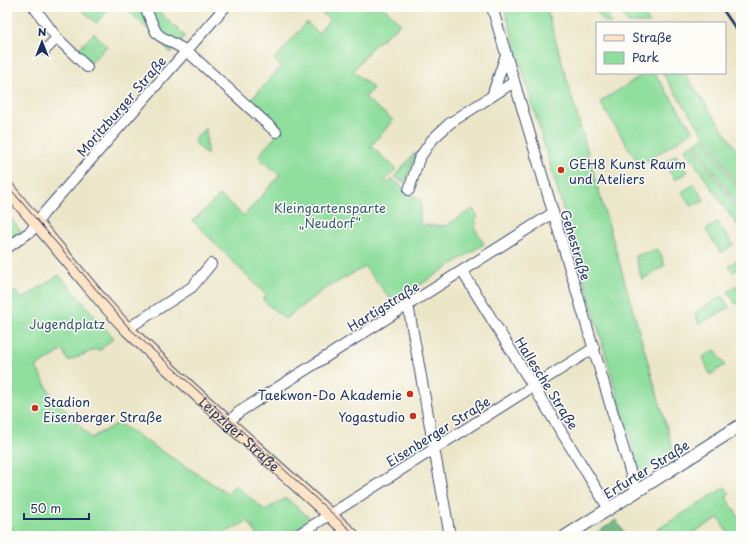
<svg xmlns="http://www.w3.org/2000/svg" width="748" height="543" font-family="'Playpen Sans',sans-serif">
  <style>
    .green { fill: #8fde9d; stroke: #55867e }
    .forest { fill: #73bd84; stroke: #477671 }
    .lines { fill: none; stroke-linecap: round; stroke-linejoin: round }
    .minor-casing { stroke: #3a4a6e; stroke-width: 12 }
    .tertiary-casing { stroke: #3a4a6e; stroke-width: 14 }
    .secondary-casing { stroke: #3a4a6e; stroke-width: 15 }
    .minor { stroke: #fff; stroke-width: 10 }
    .tertiary { stroke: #fff; stroke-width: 12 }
    .secondary { stroke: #fee4c6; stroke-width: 13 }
    .tram { stroke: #1b2f5e; stroke-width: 1 }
    .rail { stroke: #1b2f5e; stroke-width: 2.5 }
    .poi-dot { fill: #c8321e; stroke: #fdfcf7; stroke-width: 1.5 }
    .labels { text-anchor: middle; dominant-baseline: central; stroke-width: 3; stroke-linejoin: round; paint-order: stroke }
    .street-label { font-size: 13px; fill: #1b2f5e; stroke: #fdfcf7 }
    .poi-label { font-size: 13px; fill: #1b2f5e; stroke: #fdfcf7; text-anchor: start }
    .park-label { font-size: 13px; fill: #385b6e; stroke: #fdfcf7 }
  </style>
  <rect width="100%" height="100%" fill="#fdfcf7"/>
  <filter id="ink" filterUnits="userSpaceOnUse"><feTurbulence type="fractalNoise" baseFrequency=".025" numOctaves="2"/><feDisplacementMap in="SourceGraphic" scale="8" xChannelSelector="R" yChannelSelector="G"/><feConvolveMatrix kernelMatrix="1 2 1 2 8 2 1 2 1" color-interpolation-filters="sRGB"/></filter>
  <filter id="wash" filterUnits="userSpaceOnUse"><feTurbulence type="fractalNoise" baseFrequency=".012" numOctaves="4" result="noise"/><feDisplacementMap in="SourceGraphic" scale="16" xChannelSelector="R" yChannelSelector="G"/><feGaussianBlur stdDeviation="0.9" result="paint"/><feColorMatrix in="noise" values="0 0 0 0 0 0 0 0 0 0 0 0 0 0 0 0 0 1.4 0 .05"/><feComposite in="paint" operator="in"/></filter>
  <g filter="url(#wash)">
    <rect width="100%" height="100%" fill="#ece6c9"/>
    <path class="green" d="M79,7H111L96,23Z
      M125,7H154L185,36L171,53Z
      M316,7H383L401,24L372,47L353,71L373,88L365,98L393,120L371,146L396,169L385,181L389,183L392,179L421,201L420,225L445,226L473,209L478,217L474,220L477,224L474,227L484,244L393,302L365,267L323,290L285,319L263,300L266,295L193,221L220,195L244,216L280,175L261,160L259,155L283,128L251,100L281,67L274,60L307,22L318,33L330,20Z
      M504,7H546L674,453L647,470H641L638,465Z
      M617,7H639L650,23H628Z
      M603,8L612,23C603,23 602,19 597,12Z
      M94,33L107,46L90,64L77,51Z
      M645,73H654L693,131L640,166L600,102Z
      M662,73H684L741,156V189Z
      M206,128L207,155L193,141Z
      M703,137L741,193V210L695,143Z
      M693,144L741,214V231L685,149Z
      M415,153L416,155L405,182L394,177Z
      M676,155L687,172L675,180L664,163Z
      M694,184L705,201L691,206L682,192Z
      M7,214L20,230V233L7,241Z
      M718,222L733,245L721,253L706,230Z
      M658,249L665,265L642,280L635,256Z
      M741,258V267L733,272L729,266Z
      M59,275L114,338L99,351L97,349L68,361L63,350L36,367L50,393L91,438L118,423L227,493L235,485L265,510L286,498L312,520L285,536H258L248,521L218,536H17L7,522V297L16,291L22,299Z
      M741,283V301L736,304L728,292Z
      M722,296L729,308L699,324L695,313Z
      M715,350L725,365L710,375L703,357Z
      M725,487L730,494L726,497L741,521V536H729L719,518L686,536H647Z
      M322,529L330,536H309Z"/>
    <path class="forest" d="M616,520L626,536H592Z
      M7,522L17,536H7Z"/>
  </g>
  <g filter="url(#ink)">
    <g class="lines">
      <defs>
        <path id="minor" d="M34,7L57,38L87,67
          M145,7L156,32L160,36L187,51L276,132
          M492,7L636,491
          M45,50L57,38
          M492,96L506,55
          M409,190L419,159L431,141L436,136L450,123L514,82
          M7,248L31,231L44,213L225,7
          M462,271L609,509
          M408,305L450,536
          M127,329L192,287L211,264
          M229,422L239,412L553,213
          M296,536L594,348"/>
        <path id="tertiary" d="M566,536L741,425"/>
        <g id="secondary">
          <path id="s1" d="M7,188L106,306L127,329L170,370L353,536"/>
        </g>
      </defs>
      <use href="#minor" class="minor-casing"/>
      <use href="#tertiary" class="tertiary-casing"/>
      <use href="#secondary" class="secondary-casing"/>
      <use href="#minor" class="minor"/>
      <use href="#tertiary" class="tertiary"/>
      <use href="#secondary" class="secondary"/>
      <path class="tram" d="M7,185L129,328L357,536"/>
      <path class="rail" d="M721,7L741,36"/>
    </g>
  </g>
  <g class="poi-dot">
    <circle cx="561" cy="170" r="4"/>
    <circle cx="410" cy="394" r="4"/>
    <circle cx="35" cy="408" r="4"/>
    <circle cx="413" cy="416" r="4"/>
  </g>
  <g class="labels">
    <g class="street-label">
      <text transform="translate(121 106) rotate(-49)">Moritzburger Straße</text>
      <text transform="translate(576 245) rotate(73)">Gehestraße</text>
      <text transform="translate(383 306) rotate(-32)">Hartigstraße</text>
      <text transform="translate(547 383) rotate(58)">Hallesche Straße</text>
      <text transform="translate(438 431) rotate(-32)">Eisenberger Straße</text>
      <text stroke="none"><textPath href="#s1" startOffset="339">Leipziger Straße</textPath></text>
      <text transform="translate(646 469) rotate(-32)">Erfurter Straße</text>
    </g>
    <g class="poi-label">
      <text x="569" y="163">GEH8 Kunst Raum<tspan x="569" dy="15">und Ateliers</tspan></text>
      <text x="402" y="394" text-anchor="end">Taekwon-Do Akademie</text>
      <text x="43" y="401">Stadion<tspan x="43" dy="15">Eisenberger Straße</tspan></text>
      <text x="405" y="416" text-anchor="end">Yogastudio</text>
    </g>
    <g class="park-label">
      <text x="330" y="207">Kleingartensparte<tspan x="330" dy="15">„Neudorf“</tspan></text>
      <text x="67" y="323">Jugendplatz</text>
    </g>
  </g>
  <rect width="748" height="543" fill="none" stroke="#fdfcf7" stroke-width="24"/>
  <rect x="596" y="22" width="130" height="52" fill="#fdfcf7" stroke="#a3aaba"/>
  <rect x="604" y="35" width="20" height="6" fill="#fee4c6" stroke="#a3aaba"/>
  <text x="632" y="42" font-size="12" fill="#1b2f5e">Straße</text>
  <rect x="604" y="52" width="20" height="12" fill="#8fde9d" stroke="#a3aaba"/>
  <text x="632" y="62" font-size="12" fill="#1b2f5e">Park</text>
  <g transform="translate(42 42)" stroke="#fdfcf7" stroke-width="3" paint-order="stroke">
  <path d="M0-3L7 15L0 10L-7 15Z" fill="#1b2f5e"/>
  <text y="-6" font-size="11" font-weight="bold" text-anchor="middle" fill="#1b2f5e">N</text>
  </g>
  <path d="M24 513v6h65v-6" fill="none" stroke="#1b2f5e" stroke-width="2"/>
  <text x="30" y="513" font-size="12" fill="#1b2f5e" stroke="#fdfcf7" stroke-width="3" paint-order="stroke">50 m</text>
</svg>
